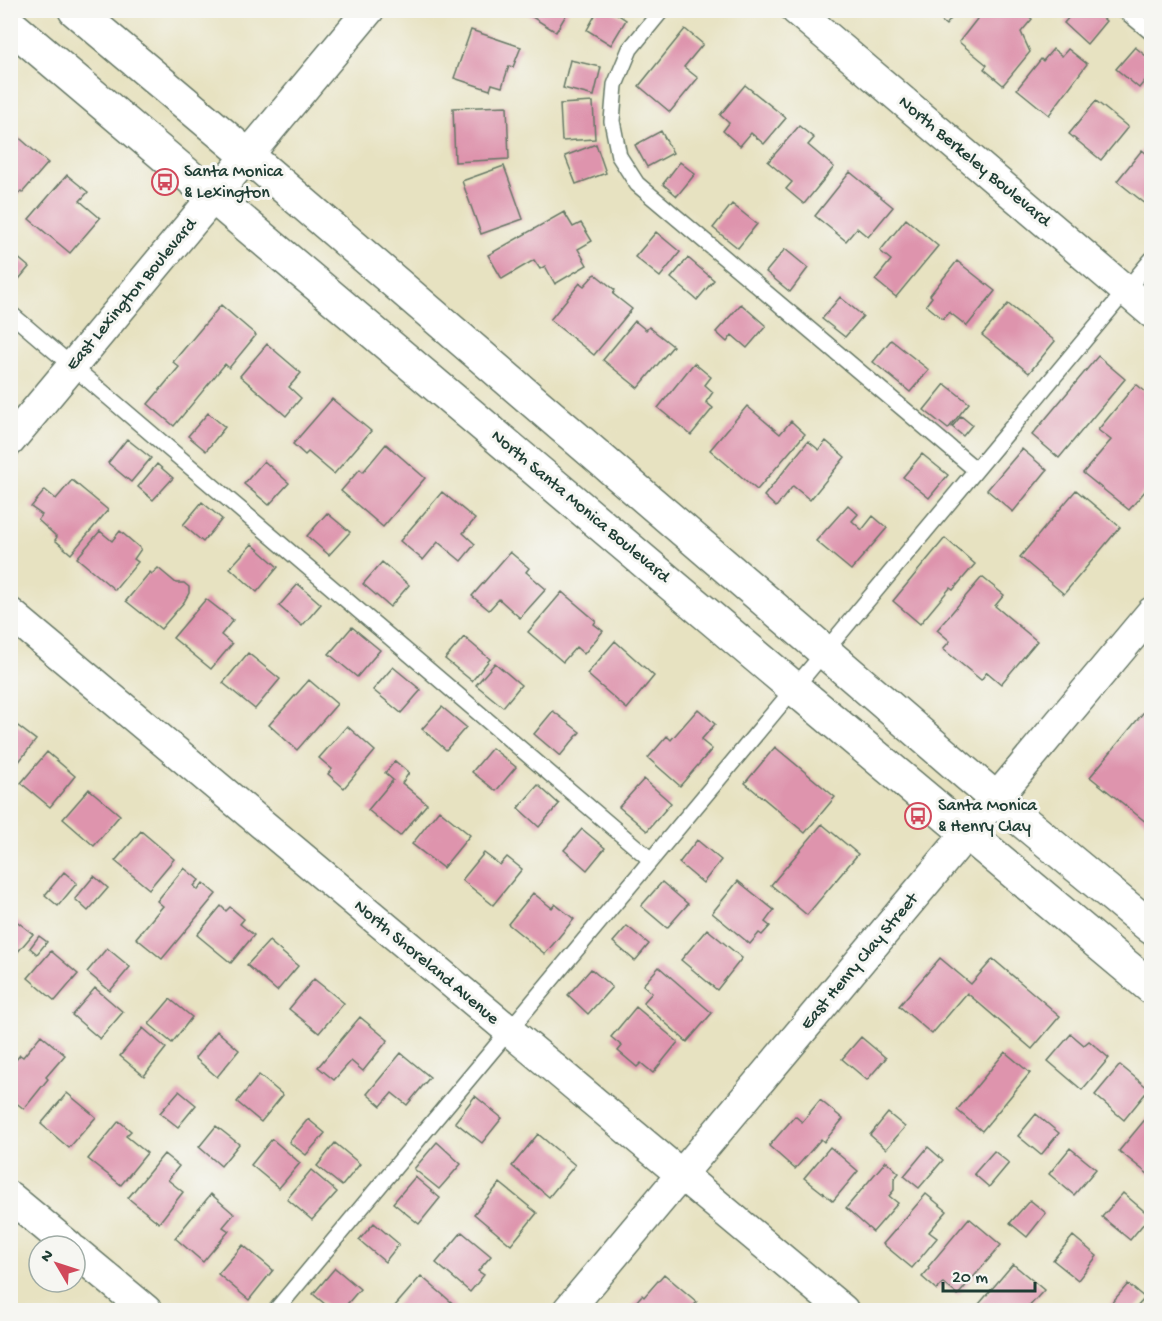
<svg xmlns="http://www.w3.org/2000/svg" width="1162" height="1321" font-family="'Gochi Hand',sans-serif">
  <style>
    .building { fill: #de94ad }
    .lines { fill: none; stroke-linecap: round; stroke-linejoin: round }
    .service-casing { stroke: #657765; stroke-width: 18 }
    .minor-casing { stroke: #657765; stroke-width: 33 }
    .tertiary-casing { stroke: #657765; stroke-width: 36 }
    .service { stroke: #fff; stroke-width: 15 }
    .minor { stroke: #fff; stroke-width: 30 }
    .tertiary { stroke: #fff; stroke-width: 33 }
    .labels { text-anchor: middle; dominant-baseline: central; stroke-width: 6; stroke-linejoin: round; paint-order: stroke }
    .street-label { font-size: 18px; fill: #1f3d34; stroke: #f6f6f2 }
    .poi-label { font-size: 18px; fill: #1f3d34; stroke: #f6f6f2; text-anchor: start }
  </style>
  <rect width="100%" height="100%" fill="#f6f6f2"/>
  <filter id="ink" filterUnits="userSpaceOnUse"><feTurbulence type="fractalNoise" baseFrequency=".0167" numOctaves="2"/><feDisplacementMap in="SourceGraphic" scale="12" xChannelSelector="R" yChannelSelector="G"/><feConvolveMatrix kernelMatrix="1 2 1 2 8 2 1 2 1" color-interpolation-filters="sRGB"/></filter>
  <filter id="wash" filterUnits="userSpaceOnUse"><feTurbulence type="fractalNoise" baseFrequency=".008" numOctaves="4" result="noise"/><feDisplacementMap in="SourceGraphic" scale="24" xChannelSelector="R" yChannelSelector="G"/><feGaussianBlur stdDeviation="1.35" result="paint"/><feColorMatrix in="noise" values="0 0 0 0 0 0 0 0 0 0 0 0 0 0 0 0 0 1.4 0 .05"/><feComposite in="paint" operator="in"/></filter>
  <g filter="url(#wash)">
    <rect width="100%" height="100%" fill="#e7e2c1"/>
    <g id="blocks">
      <path class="building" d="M521,10H569L556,32Z
        M598,10H611L626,20L611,45L587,30Z
        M929,10H958L946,25Z
        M984,10H1021L1032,19L1021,32L1030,52L1003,85L984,69L987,65L959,42Z
        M1075,10H1094L1106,21L1087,44L1064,23Z
        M685,29L703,44L684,67L698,78L670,112L639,86Z
        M471,30L521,47L513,67L509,66L502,87L492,84L490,90L454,78Z
        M1135,47L1152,61V72L1139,88L1116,69Z
        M1053,49L1062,56L1068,49L1087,64L1049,115L1017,89L1041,59L1043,61Z
        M570,60L601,67L594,96L563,88Z
        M745,85L786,118L764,144L751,133L740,146L723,131L729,123L720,115Z
        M1096,101L1128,127L1101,160L1069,134Z
        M593,102L595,139L562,141L560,104Z
        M507,106L509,159L455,162L453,108Z
        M799,126L814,138L808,145L834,167L804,204L786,189L792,182L768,162Z
        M661,131L673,153L647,167L635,145Z
        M14,133L48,163L22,193L21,191L10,203V138Z
        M596,144L606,173L576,184L565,156Z
        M1142,150L1152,158V200L1147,205L1117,181Z
        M680,162L695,174L677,196L663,184Z
        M504,166L523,219L481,234L462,181Z
        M850,172L893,207L868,237L857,228L846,241L815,216Z
        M67,175L88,192L80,201L100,218L70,253L29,219Z
        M732,204L757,224L738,248L713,228Z
        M564,212L573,227L581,223L592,241L578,249L587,265L555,284L545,266L540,269L534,260L502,279L488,255Z
        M906,219L938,246L896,297L875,280L891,260L880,251Z
        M656,232L680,252L660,277L635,257Z
        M785,249L808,268L790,292L766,272Z
        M10,251L29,267L10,290Z
        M688,258L714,280L697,300L671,278Z
        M957,261L995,291L967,326L949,312L943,319L926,305L932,297L930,295Z
        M595,274L615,290L613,294L632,309L594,355L550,320L580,283L584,286Z
        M840,297L863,316L845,337L822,319Z
        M741,304L766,326L747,348L732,335L727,342L716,332Z
        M1008,304L1055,341L1029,373L982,335Z
        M221,305L256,335L229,368L225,364L174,426L148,404L179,367L173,362Z
        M635,321L646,330L649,327L673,346L638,388L603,360Z
        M891,340L929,370L910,392L873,362Z
        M267,344L301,373L289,387L301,398L286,416L240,376Z
        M1098,356L1125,379L1059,458L1032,435Z
        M694,363L711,377L705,385L713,392L706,402L713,408L691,435L658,408Z
        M945,384L969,403L948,429L924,410Z
        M1136,384L1152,397V483L1129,510L1083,473L1111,440L1098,430Z
        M332,399L371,431L334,474L308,452L305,455L293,444Z
        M747,406L780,434L791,421L805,434L757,490L710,450Z
        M208,413L225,427L206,451L188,436Z
        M961,416L972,425L963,436L952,427Z
        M127,439L151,458L131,482L108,463Z
        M808,441L819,450L826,441L845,457L810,500L793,486L776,507L764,496Z
        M386,444L425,478L383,527L341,491L360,469L363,472Z
        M1022,449L1047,470L1013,512L987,490Z
        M922,454L948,475L929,498L903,477Z
        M264,461L289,483L269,505L244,484Z
        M157,464L173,478L153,500L138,487Z
        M72,480L108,510L71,554L55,540L57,537L38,520L42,515L31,507L45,490L56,499Z
        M1076,490L1120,527L1064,594L1020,557Z
        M442,492L475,519L463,533L475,544L461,561L438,542L423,560L400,541Z
        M202,502L222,519L203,542L183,525Z
        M848,505L858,514L852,521L862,530L873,516L887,528L851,570L816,541Z
        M327,513L350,532L329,555L307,536Z
        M100,531L112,541L120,531L141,549L134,559L138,562L115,590L77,558Z
        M945,538L975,564L953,590L950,588L920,624L893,601Z
        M252,544L278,567L257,592L230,568Z
        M510,552L529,568L526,572L546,589L520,618L499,599L489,610L472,596Z
        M382,562L409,585L390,607L363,584Z
        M158,568L176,583H184L189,587V593L184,602L161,629L126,601L150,572L152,574Z
        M982,577L1004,595L995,606L1037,641L1001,684L987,672L981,680L943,649L950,641L937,630Z
        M298,584L321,604L302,626L279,606Z
        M562,592L596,621L594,624L603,631L584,654L576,647L563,662L528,632Z
        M206,599L233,620L221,635L232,644L211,669L173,638Z
        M352,627L380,650L357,677L329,654Z
        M464,637L490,659L472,681L445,659Z
        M615,641L654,676L627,709L587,674Z
        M248,653L280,679L255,709L223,683Z
        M495,663L521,685L503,707L476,685Z
        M393,667L421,690L401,713L373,690Z
        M309,680L337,704L297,750L269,725Z
        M1152,702V827L1090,777Z
        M442,707L466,727L446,750L422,729Z
        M698,709L715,724L701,740L712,749L680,786L648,758L667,736L671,740Z
        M553,711L580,732L560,756L534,734Z
        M10,720L36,740L10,773Z
        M347,726L375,751L344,788L328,774L332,769L319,758Z
        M775,747L835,797L805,833L745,783Z
        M492,748L516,767L496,791L472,772Z
        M47,752L75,776L50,807L21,783Z
        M395,761L409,773L402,783L427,804L400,836L368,810L393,780L385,773Z
        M644,779L671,803L647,831L619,807Z
        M538,785L559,804L539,827L518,808Z
        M89,789L120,815L94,846L63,819Z
        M439,810L470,835L443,868L412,844Z
        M822,824L858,854L807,915L771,885Z
        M582,829L605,848L587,870L564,850Z
        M141,831L174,859L149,889L115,861Z
        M697,840L721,860L703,883L679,863Z
        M484,853L500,865L507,857L522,869L493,905L462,880Z
        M184,868L199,880L194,886L198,890L203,883L216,894L162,959L136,938L163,906L157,901Z
        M64,872L77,883L58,906L45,895Z
        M94,876L108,888L88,911L75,899Z
        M738,881L774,910L765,922L770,926L762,935L759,933L750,944L712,913Z
        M662,882L688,904L667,928L641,906Z
        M533,893L552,908L555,904L574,919L545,954L508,924Z
        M221,906L226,911L230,907L244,919L240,924L254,935L231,963L197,935Z
        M10,916L33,934L10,961Z
        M627,926L649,944L635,961L613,942Z
        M707,929L742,958L717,990L681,960Z
        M39,936L47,942L37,954L30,948Z
        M269,941L298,966L277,991L247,965Z
        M107,948L130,967L110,991L87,972Z
        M51,951L78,974L55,1001L28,978Z
        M940,958L971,984L993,959L1060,1016L1032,1049L967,993L932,1034L899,1006Z
        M659,967L712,1013L687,1042L643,1003L652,993L643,985Z
        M591,969L612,987L588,1014L568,995Z
        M314,979L344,1003L319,1033L289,1009Z
        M95,988L123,1012L100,1039L72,1015Z
        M170,999L192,1017L172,1043L149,1024Z
        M636,1007L678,1042L653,1073L641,1063L637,1067L618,1051L622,1046L611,1037Z
        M360,1017L388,1040L363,1071L351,1061L334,1080L318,1067Z
        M143,1028L166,1048L144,1076L120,1056Z
        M217,1031L239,1050L217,1077L195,1058Z
        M1071,1034L1084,1045L1089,1041L1109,1058L1082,1090L1048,1061Z
        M41,1035L65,1055L46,1077L48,1079L24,1109L10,1098V1067L20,1055L23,1057Z
        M861,1037L886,1058L867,1080L842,1059Z
        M1005,1052L1030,1073L982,1131L957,1110Z
        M401,1053L430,1077L407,1105L392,1093L381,1106L367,1094Z
        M1120,1065L1149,1089L1124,1120L1095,1095Z
        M259,1075L283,1095L261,1122L237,1102Z
        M179,1091L196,1105L178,1127L160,1113Z
        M67,1093L96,1117L69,1148L41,1124Z
        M475,1096L502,1118L482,1143L455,1122Z
        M820,1100L843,1119L824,1142L821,1139L795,1169L769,1146L795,1116L802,1122Z
        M1152,1111V1171L1148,1174L1119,1151Z
        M888,1113L905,1127L886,1149L870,1135Z
        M1036,1114L1059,1133L1041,1155L1018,1136Z
        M308,1119L325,1133L306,1155L289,1142Z
        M119,1121L131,1131L126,1136L147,1153L121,1185L88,1159Z
        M216,1126L239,1144L221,1166L199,1147Z
        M538,1134L575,1165L549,1197L512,1166Z
        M272,1139L300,1163L279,1188L251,1165Z
        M437,1142L461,1164L439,1189L414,1169Z
        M335,1143L360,1164L342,1186L317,1166Z
        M830,1147L858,1171L833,1201L804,1178Z
        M928,1147L943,1160L919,1188L904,1176Z
        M1070,1148L1096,1169L1074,1195L1049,1174Z
        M994,1151L1009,1163L989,1187L974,1174Z
        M164,1154L179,1166L168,1180L183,1192L159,1223L128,1198Z
        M886,1161L899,1173L894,1179V1190L889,1196L898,1203L873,1232L846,1208Z
        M311,1170L337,1192L312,1220L287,1199Z
        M415,1177L440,1198L419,1224L393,1203Z
        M500,1183L537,1213L511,1245L474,1214Z
        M1123,1193L1150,1216L1130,1240L1102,1217Z
        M211,1194L234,1214L223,1227L229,1231L203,1262L175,1238Z
        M926,1194L947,1211L929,1232L937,1238L912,1268L883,1244Z
        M1030,1200L1046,1213L1027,1237L1010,1223Z
        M969,1218L1001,1245L958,1295L943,1283L937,1290L922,1277L929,1269L928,1267Z
        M374,1223L399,1244L385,1262L359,1240Z
        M462,1232L491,1256L478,1271L484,1275L470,1292L436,1263Z
        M1073,1236L1097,1256L1078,1280L1053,1260Z
        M243,1245L273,1270L249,1300L218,1274Z
        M1013,1264L1044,1290L1026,1310H974Z
        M335,1268L360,1289L342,1310H332L313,1294Z
        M664,1274L697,1302L690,1310H629L642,1295L644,1297Z
        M421,1276L457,1307L454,1310H400L395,1306Z
        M1128,1284L1145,1298L1134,1310H1113L1108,1307Z"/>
    </g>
  </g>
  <g filter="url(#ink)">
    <use href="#blocks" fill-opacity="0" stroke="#657765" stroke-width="1.5"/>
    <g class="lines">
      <defs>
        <path id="service" d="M662,10L630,49L615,85L612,121L619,156L637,184L976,470
          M1124,10L1152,33
          M10,313L651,860
          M276,1310L1152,259"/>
        <path id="minor" d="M796,10L1152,313
          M10,441L369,10
          M10,613L843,1310
          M10,1197L69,1246
          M75,1251L146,1310
          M568,1310L1152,612"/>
        <path id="tertiary" d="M75,10L247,155L996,799L1152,928
          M10,25L794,688L1152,988"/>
      </defs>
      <use href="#service" class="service-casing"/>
      <use href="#minor" class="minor-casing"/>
      <use href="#tertiary" class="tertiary-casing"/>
      <use href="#service" class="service"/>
      <use href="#minor" class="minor"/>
      <use href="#tertiary" class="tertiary"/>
    </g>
  </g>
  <defs>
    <symbol id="bus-ring" viewBox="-11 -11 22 22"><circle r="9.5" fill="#f6f6f2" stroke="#d1495b" stroke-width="1.5"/><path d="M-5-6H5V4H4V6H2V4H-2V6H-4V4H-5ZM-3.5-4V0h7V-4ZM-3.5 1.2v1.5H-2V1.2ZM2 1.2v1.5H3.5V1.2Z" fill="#d1495b"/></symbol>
  </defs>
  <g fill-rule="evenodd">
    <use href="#bus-ring" x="150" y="167" width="30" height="30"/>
    <use href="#bus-ring" x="903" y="801" width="30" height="30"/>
  </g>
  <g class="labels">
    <g class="street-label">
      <text transform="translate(974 162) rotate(40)">North Berkeley Boulevard</text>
      <text transform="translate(132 295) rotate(-50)">East Lexington Boulevard</text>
      <text transform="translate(580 507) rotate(40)">North Santa Monica Boulevard</text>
      <text transform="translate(860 962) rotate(-50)">East Henry Clay Street</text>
      <text transform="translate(426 963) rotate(40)">North Shoreland Avenue</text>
    </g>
    <g class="poi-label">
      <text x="184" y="172">Santa Monica<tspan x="184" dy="21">&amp; Lexington</tspan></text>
      <text x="938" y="806">Santa Monica<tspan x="938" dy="21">&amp; Henry Clay</tspan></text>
    </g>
  </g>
  <rect width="1162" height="1321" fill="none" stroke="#f6f6f2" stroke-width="36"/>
  <g transform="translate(57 1264) rotate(309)"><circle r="28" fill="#f6f6f2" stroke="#a0aca6" stroke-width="1.5"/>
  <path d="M0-4.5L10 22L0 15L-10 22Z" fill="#d1495b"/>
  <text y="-9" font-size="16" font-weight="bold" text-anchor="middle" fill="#1f3d34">N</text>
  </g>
  <path d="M943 1282v9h92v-9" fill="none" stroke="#1f3d34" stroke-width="3"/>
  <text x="952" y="1282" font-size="18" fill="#1f3d34" stroke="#f6f6f2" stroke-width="4.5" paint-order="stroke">20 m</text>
</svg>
